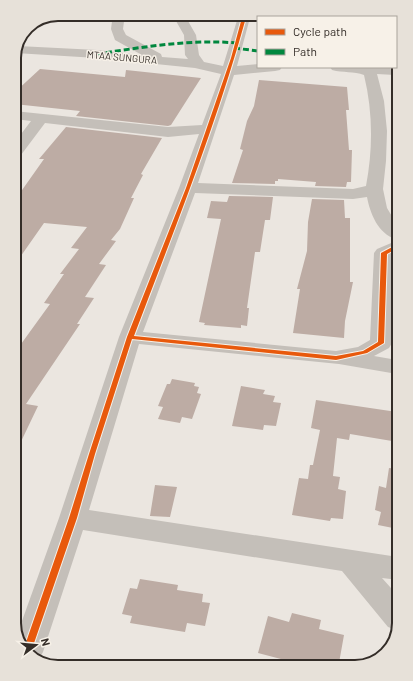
<svg xmlns="http://www.w3.org/2000/svg" width="413" height="681" font-family="Barlow,sans-serif">
  <style>
    .building { fill: #bdaca4 }
    .lines { fill: none; stroke-linecap: round; stroke-linejoin: round }
    .minor { fill: #c4bfb9; fill-rule: evenodd }
    .quiet { stroke: #00873e; stroke-width: 3; stroke-dasharray: 6 3; stroke-linecap: butt }
    .cycleway-casing { stroke: #f7f1e8; stroke-width: 2 }
    .cycleway { fill: #e8590c; fill-rule: evenodd }
    .labels { text-anchor: middle; dominant-baseline: central; stroke-width: 3; stroke-linejoin: round; paint-order: stroke }
    .far-street-label { font-size: 10px; fill: #342d28; stroke: #f7f1e8 }
    .rim { fill: none; stroke: #342d28; stroke-width: 2 }
  </style>
  <rect width="100%" height="100%" fill="#ebe6e0"/>
  <path class="building" d="M40,69L125,77L126,70L201,78L171,125L168,126L76,116L80,111L14,104V93Z
    M259,80L347,87L349,110H346L349,150H352L351,182H347L346,187L315,186L316,182L278,179V181H275V184L232,183L243,150L240,149L247,121L254,106Z
    M66,127L162,138L141,174L143,175L131,198H134L120,229L111,240L116,241L99,264L106,265L85,297L94,298L77,324H80L26,404L38,406L17,450L16,351L50,304L44,303L64,274H60L79,249L71,248L87,227L44,223L16,263L15,200L44,159H39Z
    M229,196L273,197L270,220H265L260,252H255L247,308H249L247,326L241,325V328L204,325L205,323L199,322L221,219L207,218L211,201L227,202Z
    M312,199L344,200L345,218H350V282H353L345,321L344,338L293,333L300,289H297L307,251L308,222Z
    M172,379L195,383L194,386L199,387L197,393L201,394L192,419L182,417L180,423L158,419L163,407L158,406L167,384H170Z
    M241,386L265,390L263,394L275,396L273,402L281,403L276,426L264,425L263,430L232,426Z
    M316,400L397,412L398,442L350,434L349,440L337,438L333,476L340,477L338,489L346,491L343,519L331,518L330,521L292,515L299,478L308,479L310,465H313L320,430L311,428Z
    M389,468L398,469V529L378,525L381,512L375,510L379,486L386,488Z
    M155,485L177,487L170,517L150,516Z
    M140,579L178,585L177,590L203,594L202,602L210,603L205,626L187,623L185,632L130,623L132,616L122,614L130,588L137,589Z
    M292,613L321,620L319,629L344,635L339,663L300,664L258,653L268,616L289,622Z"/>
  <g class="lines">
    <path class="minor" d="M113,14H125L123,29L126,35L161,54L162,57L188,59L185,55L184,35L172,14H184L196,35L199,55L204,62L223,66L239,14H251L237,66L258,64V67H282L280,70L275,71L234,75L198,183L353,189L366,186C373,149 373,112 364,75C354,71 343,73 332,70L330,67H395V75L377,74L384,101L387,131L386,161L383,189L387,208L396,223V239C378,234 370,213 367,197L353,199L195,193L143,332L336,351L358,347L370,340L374,253L377,249L396,241V254L394,256L392,343L389,348L374,356L397,360V374L339,364L139,344L89,510L398,557L399,580L382,578L399,597V623L397,630L388,627L342,571L83,530L43,652L38,661L34,660L18,642V632L59,518L119,337L179,188L199,134L168,137L45,123L21,155L15,157V142L31,121L15,119L14,111L168,127L202,125L221,74L195,68L97,58L15,53L18,46L97,50L142,55L115,40L111,29Z"/>
    <path class="quiet" d="M234,48L258,51
      M97,54C144,47 190,39 237,43"/>
    <defs>
      <path id="cycleway" d="M243,14H247C217,124 174,230 134,336L336,356L363,351L378,342L381,253L396,245V249L387,254L384,343L367,353L336,360L132,339L95,454L77,518L31,652L30,655L24,648L69,518L89,454L127,337L186,188L231,58Z"/>
    </defs>
    <use href="#cycleway" class="cycleway-casing"/>
    <use href="#cycleway" class="cycleway"/>
  </g>
  <g class="labels">
    <g class="far-street-label">
      <text transform="translate(122 57) rotate(5)">MTAA SUNGURA</text>
    </g>
  </g>
  <path d="M0 0H413V681H0ZM58 21H355A37 37 0 0 1 392 58V623A37 37 0 0 1 355 660H58A37 37 0 0 1 21 623V58A37 37 0 0 1 58 21Z" fill="#e7e1d9" fill-rule="evenodd"/>
  <path class="rim" d="M58 21H355A37 37 0 0 1 392 58V623A37 37 0 0 1 355 660H58A37 37 0 0 1 21 623V58A37 37 0 0 1 58 21Z"/>
  <rect x="257" y="16" width="140" height="52" fill="#f7f1e8" stroke="#a9a39b"/>
  <rect x="265" y="29" width="20" height="6" fill="#e8590c" stroke="#a9a39b"/>
  <text x="293" y="36" font-size="12" fill="#342d28">Cycle path</text>
  <rect x="265" y="49" width="20" height="6" fill="#00873e" stroke="#a9a39b"/>
  <text x="293" y="56" font-size="12" fill="#342d28">Path</text>
  <g transform="translate(36 645) rotate(74)" stroke="#f7f1e8" stroke-width="3" paint-order="stroke">
  <path d="M0-3L7 15L0 10L-7 15Z" fill="#342d28"/>
  <text y="-6" font-size="11" font-weight="bold" text-anchor="middle" fill="#342d28">N</text>
  </g>
</svg>
